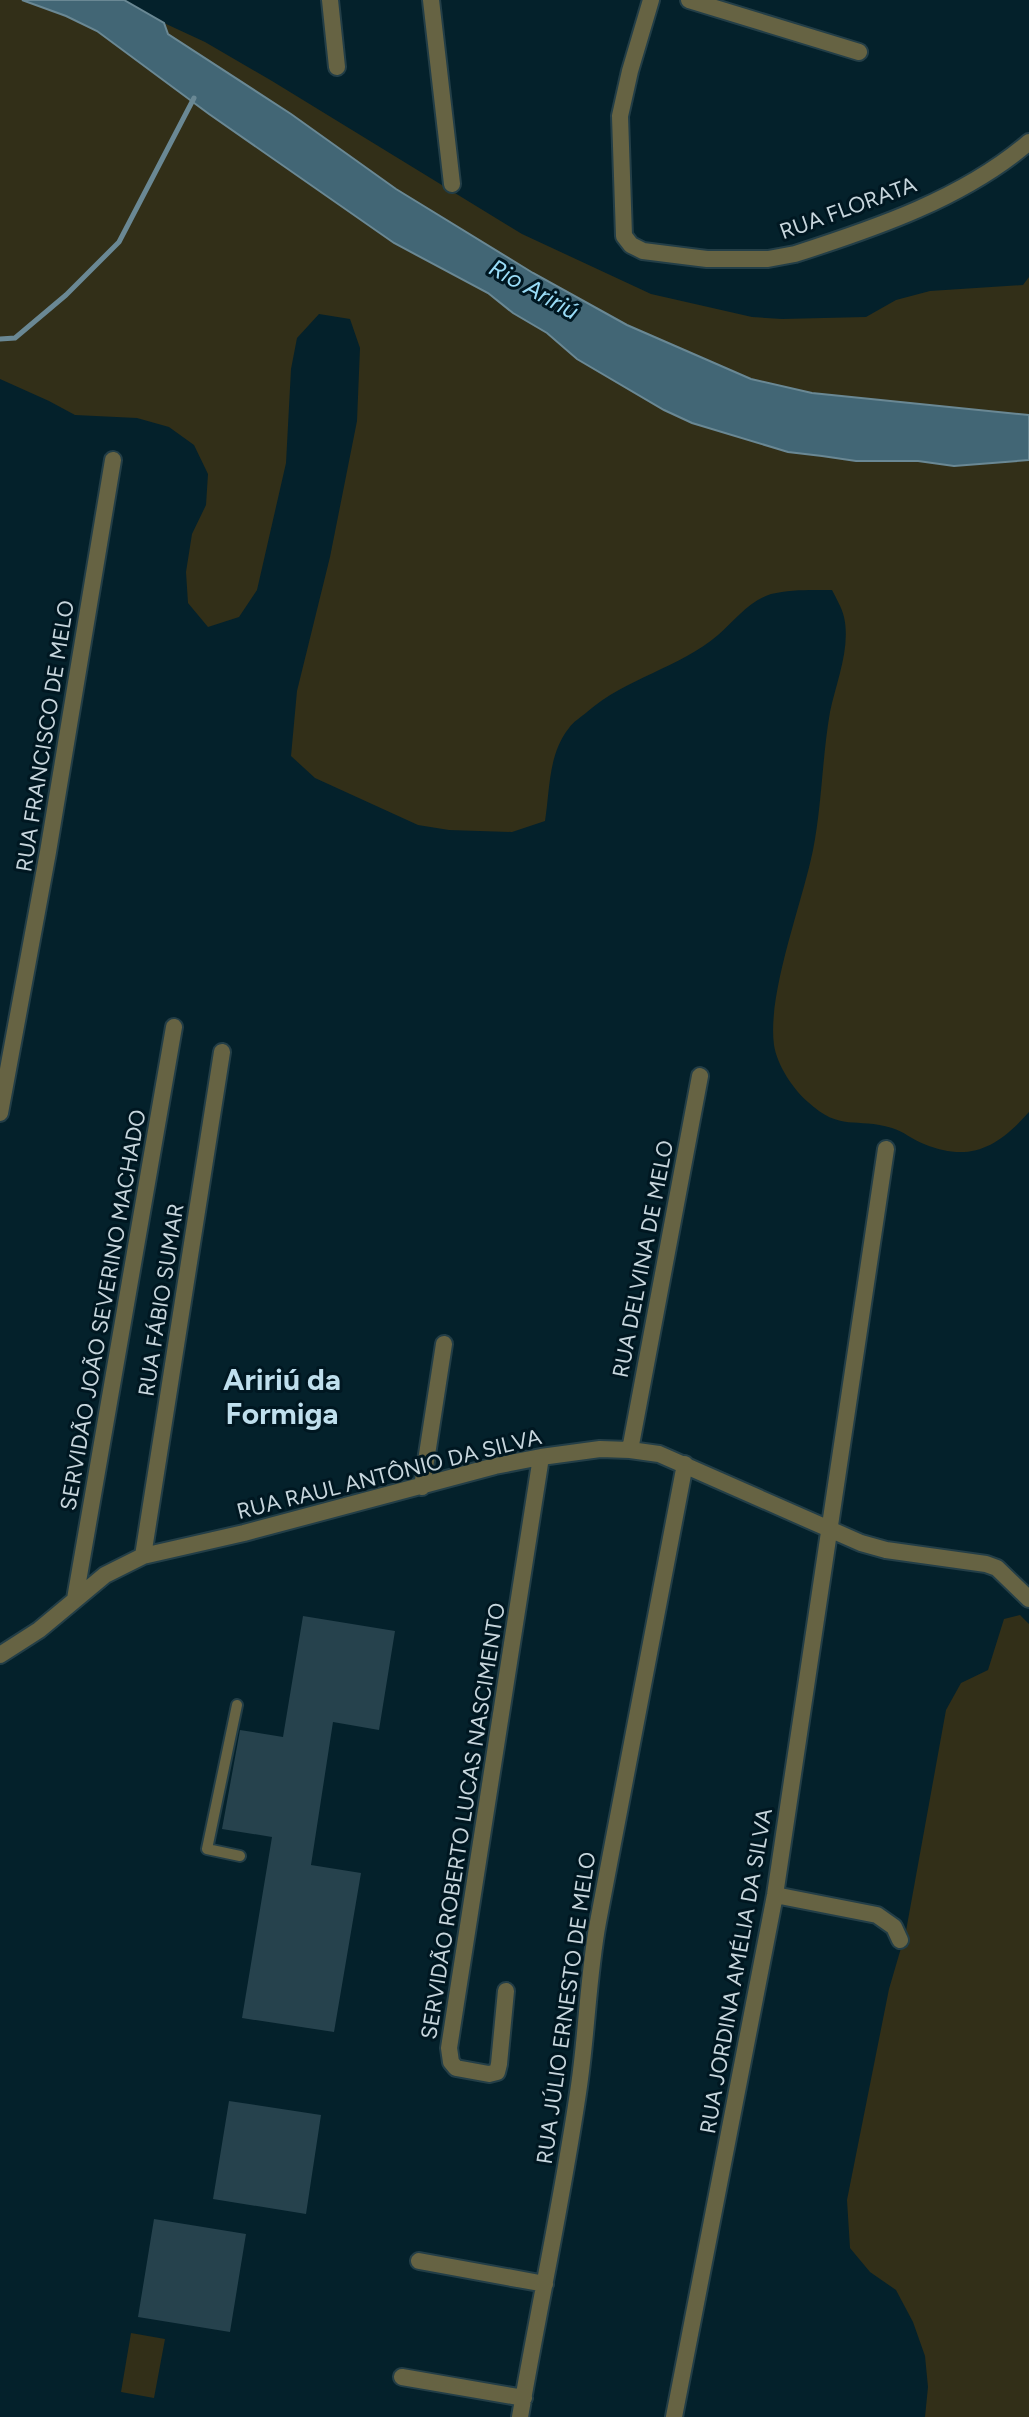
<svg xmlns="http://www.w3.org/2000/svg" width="1029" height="2417" font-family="Figtree,sans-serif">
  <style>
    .green { fill: #322f18 }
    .water { fill: #426675; stroke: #6a8894; stroke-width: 2 }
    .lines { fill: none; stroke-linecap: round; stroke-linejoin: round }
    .stream { stroke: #6a8894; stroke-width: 5 }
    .building { fill: #26424d }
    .lane-casing { stroke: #233e47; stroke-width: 14 }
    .street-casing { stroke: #233e47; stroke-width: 20 }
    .lane { stroke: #666343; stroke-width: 10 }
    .street { stroke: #666343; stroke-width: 16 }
    .labels { text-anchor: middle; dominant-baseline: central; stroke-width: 6; stroke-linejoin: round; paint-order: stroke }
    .street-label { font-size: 22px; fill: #c7d6dd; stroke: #001721 }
    .water-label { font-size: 24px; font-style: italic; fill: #99dcf7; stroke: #001721 }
    .district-label { font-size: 30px; font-weight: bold; fill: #bfdfed; stroke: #001721 }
  </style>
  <rect width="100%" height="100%" fill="#04212b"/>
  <path class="green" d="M0,0H22L66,16L97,31L209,114L394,243L488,293L513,313L547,333L577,359L664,410L954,466L1029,460V1112C998,1147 970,1163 924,1144C913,1140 903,1131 892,1128C856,1117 840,1132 808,1102C793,1089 777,1065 774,1045C767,994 802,904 813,850C822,805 822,758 830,712C836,683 851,648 844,617C842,608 836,598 832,590C812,590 791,589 771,594C749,601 734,621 718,635C679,668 626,678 587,712C581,717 573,722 569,728C548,754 550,790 545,821L512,832L449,830L418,825L315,778L291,756L297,691L330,557L357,421L360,348L350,319L319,314L297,338L291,369L286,463L257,590L239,617L208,627L188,603L186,572L192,534L206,505L208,474L194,445L169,427L137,418L75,415L49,401L0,379Z
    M164,23L205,42L272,81L522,234L651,294L752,317L782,319L866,317L896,300L930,291L1023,285L1029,277V415L812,393L751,379L627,325L533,273L396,189L291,114L167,34Z
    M1020,1615L1029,1624V2417H925L928,2387L925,2356L913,2322L896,2290L870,2272L850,2248L847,2200L889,1989L906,1931L946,1710L961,1683L988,1670L1004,1619Z
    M131,2333L165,2339L154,2398L121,2392Z"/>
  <path class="water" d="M22,0H124L164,23L168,34L291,114L396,189L533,273L627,325L751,379L812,393L1029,415V460L954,466L918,461H856L822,456L788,452L692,423L664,410L577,359L547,333L513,313L488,293L394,243L209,114L97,31L66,16Z"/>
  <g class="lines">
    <path class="stream" d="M0,339L15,338L66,295L119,242L194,98"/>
  </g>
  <path class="building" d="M303,1616L395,1631L379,1730L333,1722L311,1865L361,1873L334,2032L242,2018L272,1837L222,1829L240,1730L283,1737Z
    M229,2101L321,2115L306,2214L213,2199Z
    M154,2219L246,2234L230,2332L138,2317Z"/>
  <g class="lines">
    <defs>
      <path id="lane" d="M237,1705L207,1849L240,1856"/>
      <path id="street" d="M330,0L337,67
        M431,0L452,184
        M651,0L630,71L620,116L624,236L631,245L643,251L707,259H768L795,254C876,228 964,198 1029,142
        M689,0L859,52
        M0,1113L48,852L113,460
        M630,1450L700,1076
        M422,1487L444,1344
        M143,1556L222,1052
        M75,1599L174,1027
        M0,1655L39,1630L105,1575L143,1556L244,1533L495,1466L541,1457L600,1449L630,1450L659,1454L861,1543L886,1550L986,1564L997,1568L1029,1599
        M775,1895L877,1915L894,1927L900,1940
        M506,1991L499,2064L497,2072L489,2074L456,2068L451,2062L449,2048L541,1457
        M419,2261L545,2284
        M402,2377L524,2398
        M520,2417C539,2306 563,2197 579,2086C587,2031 588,1976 598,1922L685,1464
        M674,2417L775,1895L886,1149"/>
    </defs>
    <use href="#lane" class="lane-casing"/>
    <use href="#street" class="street-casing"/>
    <use href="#lane" class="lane"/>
    <use href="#street" class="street"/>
  </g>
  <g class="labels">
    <g class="street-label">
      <text transform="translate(848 208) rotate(-20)">RUA FLORATA</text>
      <text transform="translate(45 736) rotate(-81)">RUA FRANCISCO DE MELO</text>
      <text transform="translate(643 1259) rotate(-79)">RUA DELVINA DE MELO</text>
      <text transform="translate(161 1300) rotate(-81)">RUA FÁBIO SUMAR</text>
      <text transform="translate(103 1310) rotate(-80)">SERVIDÃO JOÃO SEVERINO MACHADO</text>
      <text transform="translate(389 1474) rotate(-14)">RUA RAUL ANTÔNIO DA SILVA</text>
      <text transform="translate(463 1821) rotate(-81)">SERVIDÃO ROBERTO LUCAS NASCIMENTO</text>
      <text transform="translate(736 1971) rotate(-80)">RUA JORDINA AMÉLIA DA SILVA</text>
      <text transform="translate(566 2008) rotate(-82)">RUA JÚLIO ERNESTO DE MELO</text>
    </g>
    <g class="water-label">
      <text transform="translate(534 289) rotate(29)">Rio Aririú</text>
    </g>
    <g class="district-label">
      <text x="282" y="1379">Aririú da<tspan x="282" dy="34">Formiga</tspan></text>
    </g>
  </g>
</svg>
